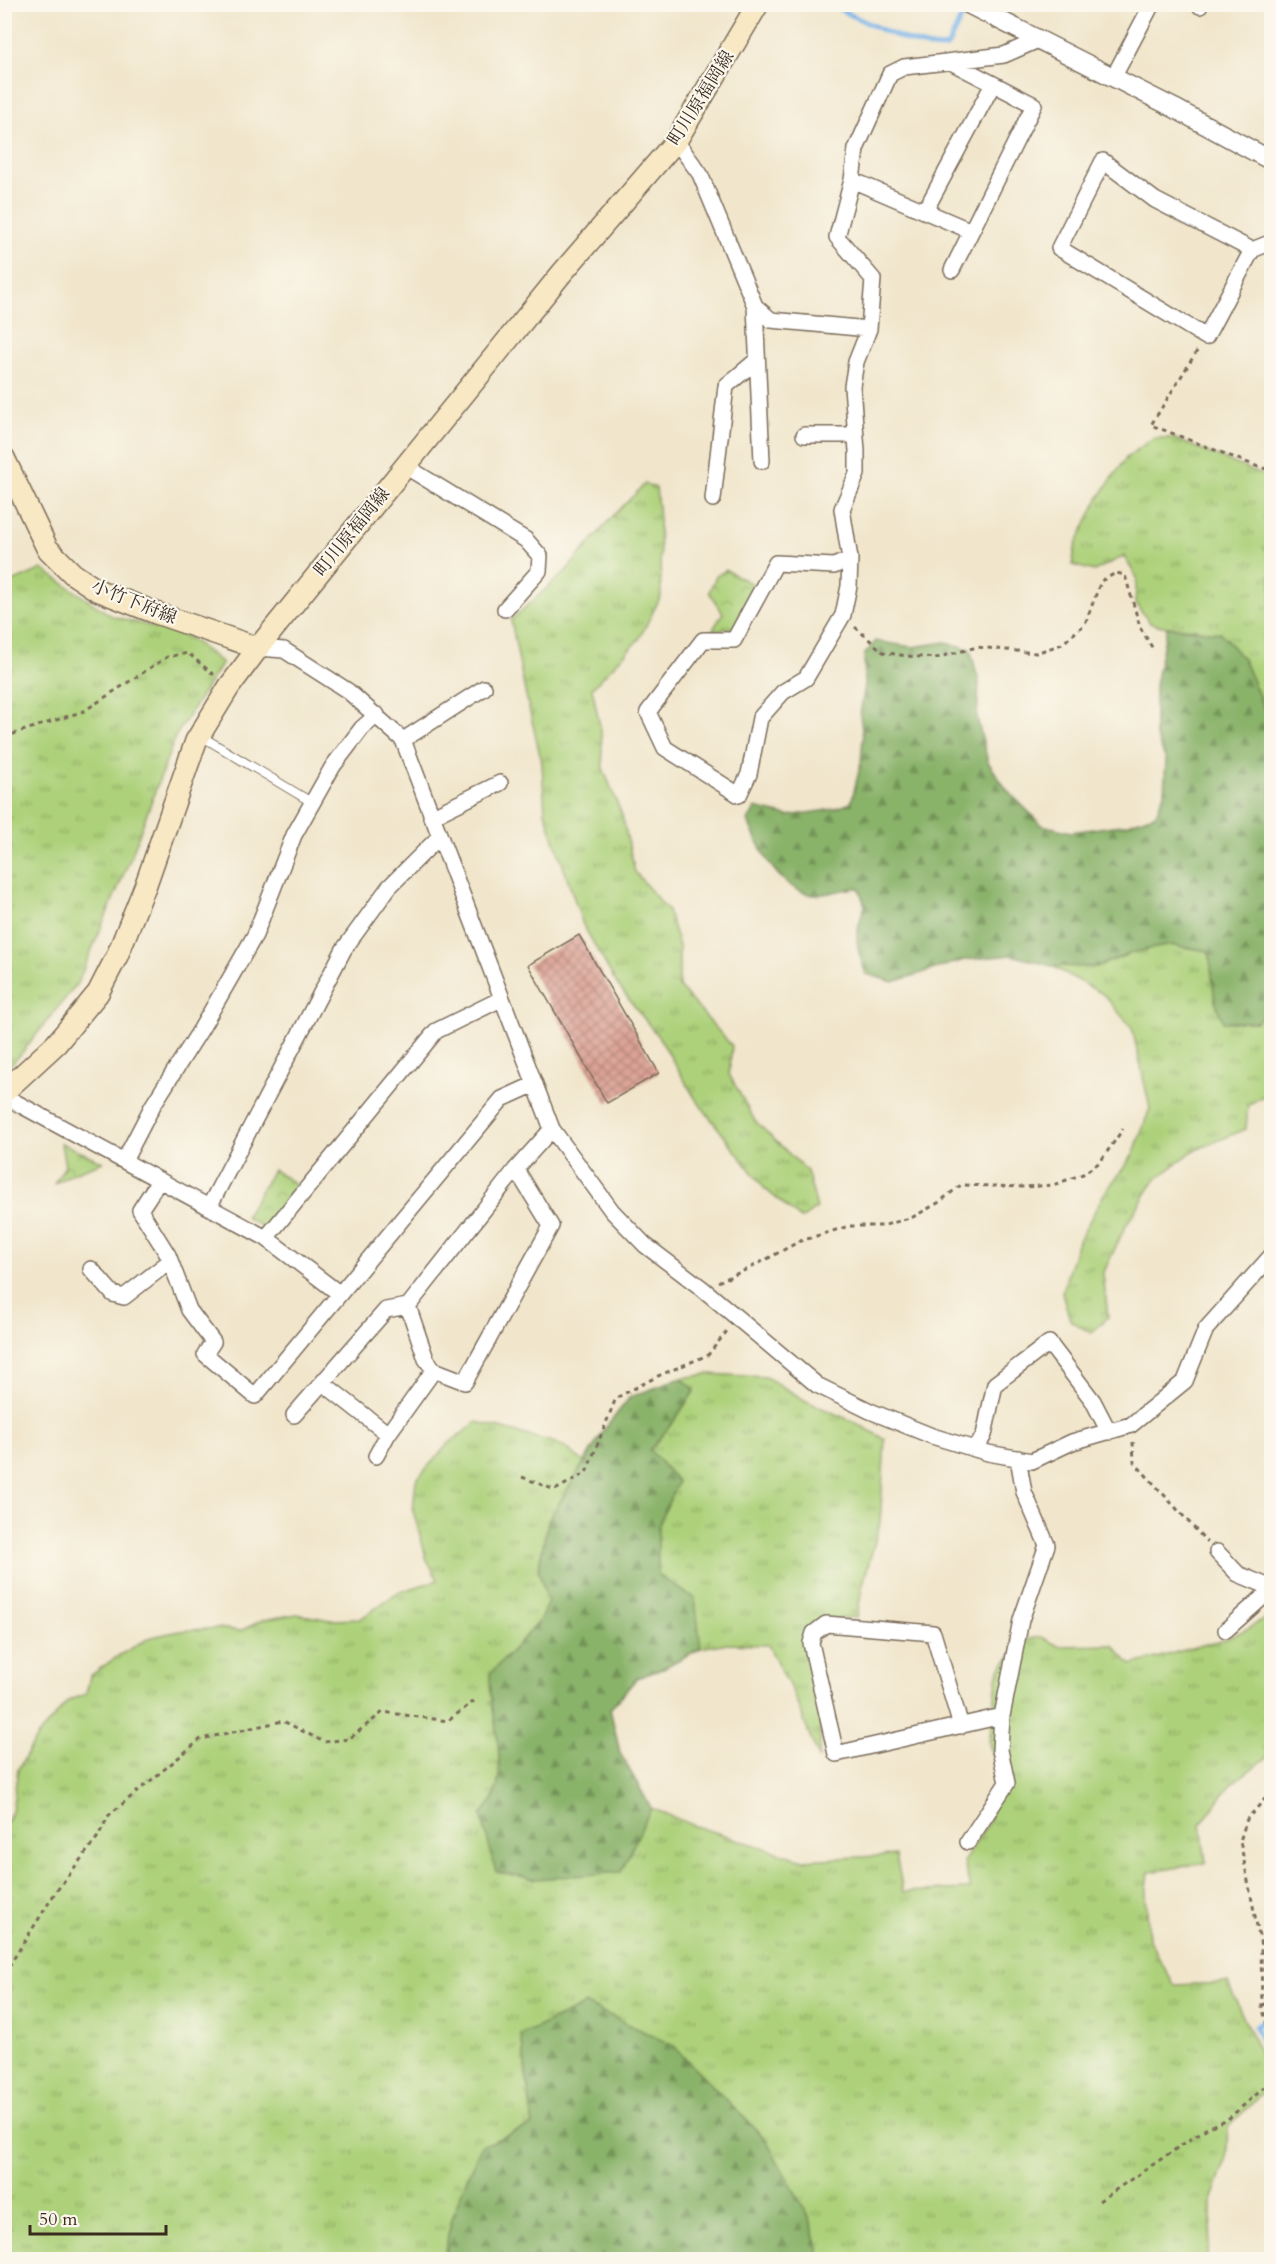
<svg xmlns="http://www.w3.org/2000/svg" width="1276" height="2264" font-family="Cardo,'Noto Serif JP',serif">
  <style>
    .grass { fill: url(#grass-tufts); stroke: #747e4c; stroke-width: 1.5 }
    .forest { fill: url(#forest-firs); stroke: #626e44; stroke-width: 1.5 }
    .park { fill: url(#park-crowns); stroke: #747e4c; stroke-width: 1.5 }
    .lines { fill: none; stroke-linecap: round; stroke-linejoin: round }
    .stream { stroke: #77b2e8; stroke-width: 5 }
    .building { fill: url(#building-cross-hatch) }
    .service-casing { stroke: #7b6c5b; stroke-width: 10 }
    .minor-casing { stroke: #7b6c5b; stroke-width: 18 }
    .tertiary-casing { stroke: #7b6c5b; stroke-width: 21 }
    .secondary-casing { stroke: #7b6c5b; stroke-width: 24 }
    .path { stroke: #7b6c5b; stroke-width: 3; stroke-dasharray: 4.5 4.5; stroke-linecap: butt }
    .service { stroke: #fff; stroke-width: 8 }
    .minor { stroke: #fff; stroke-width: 15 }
    .tertiary { stroke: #fff; stroke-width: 18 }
    .secondary { stroke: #f8e8c3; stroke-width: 21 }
    .labels { text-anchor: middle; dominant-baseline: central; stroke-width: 4.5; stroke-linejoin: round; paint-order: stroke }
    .street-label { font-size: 18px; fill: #3b2a1e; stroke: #fbf7ec }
  </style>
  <defs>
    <pattern id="grass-tufts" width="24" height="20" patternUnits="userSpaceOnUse" patternTransform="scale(1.5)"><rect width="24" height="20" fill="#add17a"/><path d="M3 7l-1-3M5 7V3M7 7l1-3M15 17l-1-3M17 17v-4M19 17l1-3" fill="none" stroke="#8eaa63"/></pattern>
    <pattern id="forest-firs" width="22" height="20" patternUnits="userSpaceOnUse" patternTransform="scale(1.5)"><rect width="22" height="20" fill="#8ab36a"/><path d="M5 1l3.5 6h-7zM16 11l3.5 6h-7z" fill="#729257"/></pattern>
    <pattern id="park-crowns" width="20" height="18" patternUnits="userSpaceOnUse" patternTransform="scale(1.5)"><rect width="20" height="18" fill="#add17a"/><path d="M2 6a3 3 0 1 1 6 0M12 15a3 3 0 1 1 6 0" fill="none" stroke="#8eaa63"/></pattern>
    <pattern id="building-cross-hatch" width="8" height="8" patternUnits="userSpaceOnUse" patternTransform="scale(1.5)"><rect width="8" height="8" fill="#dca396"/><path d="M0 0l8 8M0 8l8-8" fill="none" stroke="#b4857a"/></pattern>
  </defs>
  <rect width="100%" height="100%" fill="#fbf7ec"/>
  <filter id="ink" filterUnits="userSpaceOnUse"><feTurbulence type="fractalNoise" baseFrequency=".0167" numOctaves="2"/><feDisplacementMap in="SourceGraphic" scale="12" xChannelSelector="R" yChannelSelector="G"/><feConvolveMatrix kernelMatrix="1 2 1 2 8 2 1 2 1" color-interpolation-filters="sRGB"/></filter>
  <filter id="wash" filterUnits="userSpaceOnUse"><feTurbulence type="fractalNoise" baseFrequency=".008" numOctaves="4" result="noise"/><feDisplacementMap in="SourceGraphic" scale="24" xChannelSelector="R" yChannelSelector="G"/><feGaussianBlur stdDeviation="1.35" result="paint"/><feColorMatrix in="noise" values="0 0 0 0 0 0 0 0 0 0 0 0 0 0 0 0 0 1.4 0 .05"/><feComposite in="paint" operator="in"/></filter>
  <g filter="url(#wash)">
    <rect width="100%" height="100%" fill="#f1e6cc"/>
    <path class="grass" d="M1153,438H1173L1260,474H1271V719L1196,629L1167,627L1150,623L1135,603L1137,578L1124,556L1094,571L1072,565L1076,544L1098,499L1126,458Z
      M645,484L656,488L659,518L661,596L639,639L592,688L601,731L603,768L622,815L635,872L668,911L679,946V987L732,1046L729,1074L755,1121L807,1171L817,1208L801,1219L764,1188L695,1098L660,1039L617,984L583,925L545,812L542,763L524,687L511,620L566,571L612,517Z
      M42,569L112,616L187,636L222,663L175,737L131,857L78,982L21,1054L5,1071V581H15Z
      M1169,945L1209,951L1213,975L1256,1022L1271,1009V1091L1248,1105L1246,1129L1193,1151L1154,1181L1126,1225L1103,1274L1108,1317L1091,1333L1070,1320L1062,1292L1077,1244L1104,1194L1133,1155L1150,1108L1132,1028L1103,994L1052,966L1096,967L1131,953Z
      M708,1374L766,1377L808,1402L852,1421L885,1439L880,1523L862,1588L857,1617L820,1621L802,1636L822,1708L819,1759L793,1693L768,1645L722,1644L701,1648L659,1670L637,1678L610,1709L620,1753L651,1808L695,1826L803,1860L896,1855L903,1892L970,1889L964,1861L989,1822L1001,1775L989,1744L998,1672L1023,1640L1042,1637L1058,1646L1113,1645L1131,1665L1231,1637L1271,1616V1660L1269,1665L1272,1667L1271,1750L1266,1758L1230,1785L1201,1824L1206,1863L1149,1872L1146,1895L1149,1940L1174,1985L1228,1983L1265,2066L1271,2075V2085L1228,2127L1226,2160L1212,2198V2221L1207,2259H821L810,2219L765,2139L672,2045L521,2035L533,2125L481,2146L445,2249L448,2259H5L4,1825L12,1812L18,1769L37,1737L68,1701L86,1694L90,1676L118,1656L151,1637L180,1631L218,1628L240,1631L263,1620L297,1614L331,1620L360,1619L397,1593L438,1580L427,1560L413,1511L416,1480L448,1444L477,1422L552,1442L565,1447L584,1462L630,1397L682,1378Z"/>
    <path class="forest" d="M1167,627L1221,633L1243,659L1267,714L1271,719V1009L1256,1022H1223L1215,1001L1209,951L1169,945L1131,953L1096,967L1052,966L1011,955L964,960L893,982L866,974C855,946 854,934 865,906L859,888C847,888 821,896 813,895C777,888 760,850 748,821L755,808L788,816L834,809L851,803L861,763L863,737L860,715L865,684L864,655L876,641L912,647L946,642L970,649L979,682L977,718L988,762L1007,790L1042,825L1071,832L1128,824L1156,814L1164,793L1166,760L1155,734V685Z
      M682,1378L695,1390L674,1421L650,1450L678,1482L658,1526V1575L695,1599L701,1648L659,1670L637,1678L610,1709L620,1753L651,1808L621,1872L537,1879L496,1872L481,1815C484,1810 490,1806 492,1800C510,1770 489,1710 490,1674L538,1623L548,1602L538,1570L548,1521L604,1430L630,1397Z
      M586,2004L672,2045L765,2139L810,2219L821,2259H448C440,2233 470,2173 481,2146L533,2125L521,2035Z"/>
    <path class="park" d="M726,570L756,586L736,628L712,631L723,613L709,592L716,576Z
      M61,1143L103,1162L73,1173L54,1184L65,1166Z
      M273,1170L297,1185L265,1228L245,1217Z"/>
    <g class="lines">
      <path class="stream" d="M829,4C854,16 923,54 947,47L966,8
        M1272,2013L1255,2027L1264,2046L1272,2055"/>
    </g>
    <g id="blocks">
      <path class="building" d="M579,935L659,1073L607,1103L528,965Z"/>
    </g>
  </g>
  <g filter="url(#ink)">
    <use href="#blocks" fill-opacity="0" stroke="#7b6c5b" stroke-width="1.5"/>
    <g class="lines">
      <defs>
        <path id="service" d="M201,736L313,803"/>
        <path id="minor" d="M1199,4L1200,6
          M951,62L1034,105L952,270
          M1113,78L1152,4
          M676,141L700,174L755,306L771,320L869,329L873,279L837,237L852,180L856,149L890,74L904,67L1004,55L1038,40
          M852,180L971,231
          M925,211L993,84
          M1252,250L1206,337L1059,248L1103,161L1155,200L1252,250L1272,242
          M755,306L762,461
          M804,435H856
          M405,466L526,540L540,556L539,571L505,609
          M713,499L726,386L757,360
          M850,559L834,566L776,563L734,640H703L648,712L665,748L739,795L749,774L760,718L783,692L806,678L843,615L849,586L850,559L842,509L857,474V451L852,386L856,362L869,329
          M258,648L284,650L348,691L403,740L552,1129L612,1211L645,1245L703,1289L817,1385L870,1411L932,1436L988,1453L1032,1461L1072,1442L1131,1425L1185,1381L1206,1329L1272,1255
          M403,740L484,688
          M431,817L500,783
          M4,1096L266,1238L436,1031L501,999
          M124,1161L153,1105L201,1029L255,935L294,835L333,766L362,728L377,715
          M159,1181L140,1210L168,1255L189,1310L213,1342L205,1354L255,1396L502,1099L535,1084
          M209,1207L344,949L389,887L439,837
          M266,1238L340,1294
          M91,1269L113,1294L124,1297L170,1261
          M408,1306L426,1359L434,1370L465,1382L551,1226L516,1169
          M323,1383L388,1434
          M294,1415L386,1310L408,1306L516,1169L552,1129
          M976,1449L984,1435L995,1384L1049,1343L1093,1401L1109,1432
          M376,1456L388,1434L434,1370
          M1217,1552L1238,1574L1272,1588
          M1226,1630L1272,1589
          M961,1726L933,1633L826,1624L814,1633L811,1643L836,1754L1002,1716L1021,1620L1047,1545L1024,1492L1018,1458
          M968,1842L1007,1783L1000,1750L1002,1716"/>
        <path id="tertiary" d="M968,4L1174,108L1272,161"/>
        <path id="secondary" d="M4,458L47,548L73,574L97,590L156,613L258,648
          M4,1092L56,1044L98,993L117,956L146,884L196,741L229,687L258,648L562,273L676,141L758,4"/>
      </defs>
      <use href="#service" class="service-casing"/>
      <use href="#minor" class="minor-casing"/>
      <use href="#tertiary" class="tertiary-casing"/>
      <use href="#secondary" class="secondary-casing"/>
      <path class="path" d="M1197,351L1151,425L1261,468L1272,469
        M855,627L883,652L907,656L936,658L977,647L1036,653L1062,644L1085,624L1101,581L1116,573L1125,575L1140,627L1153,649
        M4,737L84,711L167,657L188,653L214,675
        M718,1282L752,1267L800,1241L849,1226H882L913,1217L938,1203L961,1185L1025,1187L1053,1185L1083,1174L1100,1162L1123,1129
        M1133,1442L1134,1462L1207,1542
        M522,1477L555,1490L586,1473L616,1398L658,1376L708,1355L727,1331
        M1272,1791L1247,1819L1240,1841L1261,1946L1262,2006L1268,2028L1272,2033
        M4,1974L55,1893L97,1838L109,1815L201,1739L283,1721L324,1742L349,1739L383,1712L448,1721L474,1701
        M1262,2006L1272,1998
        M1099,2201L1207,2128L1229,2118L1272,2081"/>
      <use href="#service" class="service"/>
      <use href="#minor" class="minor"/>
      <use href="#tertiary" class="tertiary"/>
      <use href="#secondary" class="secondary"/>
    </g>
  </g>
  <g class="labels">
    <g class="street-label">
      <text transform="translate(701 98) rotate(-58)">町川原福岡線</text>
      <text transform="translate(352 532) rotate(-51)">町川原福岡線</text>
      <text transform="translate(134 602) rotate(22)">小竹下府線</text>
    </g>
  </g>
  <rect width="1276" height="2264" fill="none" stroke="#fbf7ec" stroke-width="24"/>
  <path d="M30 2225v9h136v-9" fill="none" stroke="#3b2a1e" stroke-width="3"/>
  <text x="39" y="2225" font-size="18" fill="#3b2a1e" stroke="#fbf7ec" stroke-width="4.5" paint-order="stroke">50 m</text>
</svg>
